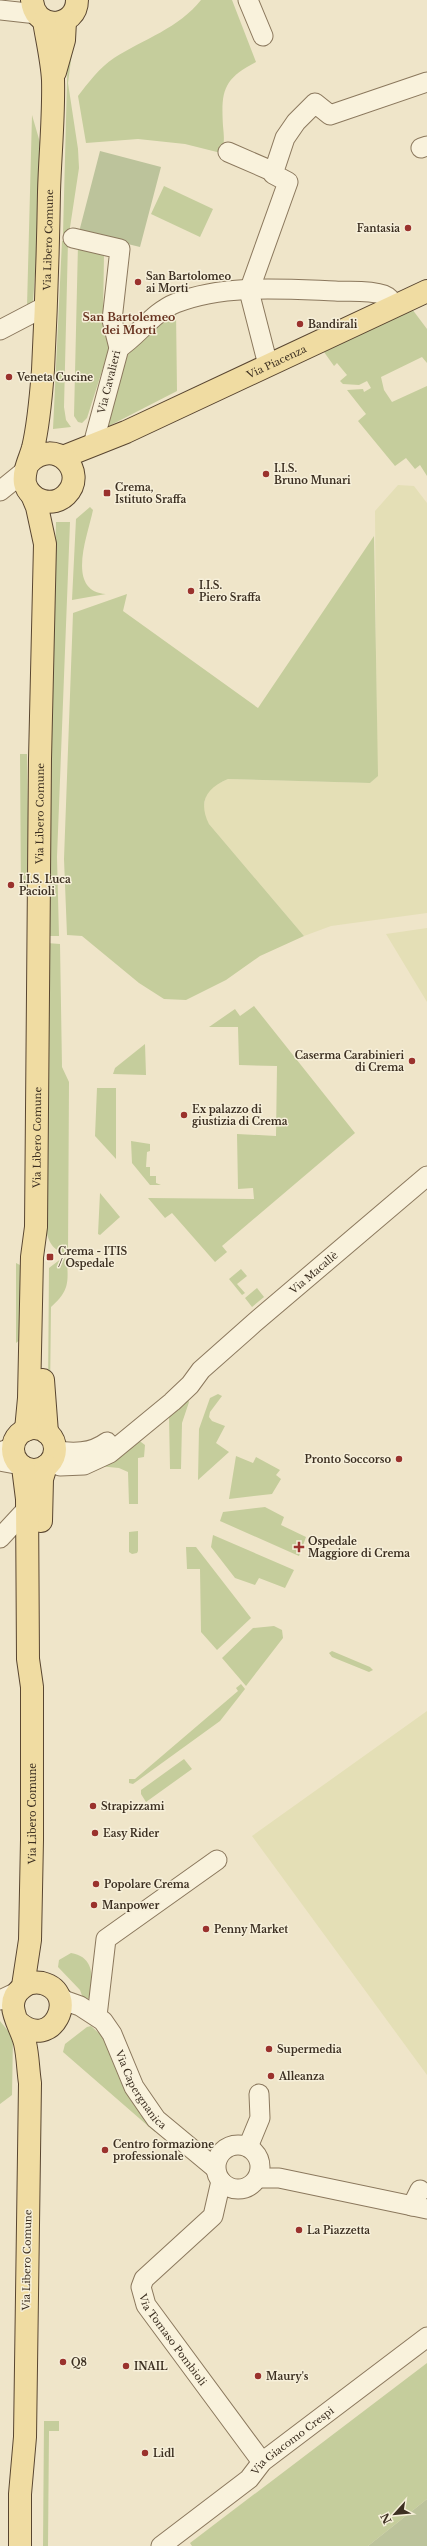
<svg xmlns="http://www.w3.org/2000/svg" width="427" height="2546" font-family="'Libre Baskerville',serif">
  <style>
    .farmland { fill: #e4dfb6 }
    .green { fill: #c5cd9c }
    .cemetery { fill: #bcc39b }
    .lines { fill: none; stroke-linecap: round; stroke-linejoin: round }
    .minor-casing { stroke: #8b785d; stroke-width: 21 }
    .major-casing { stroke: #594631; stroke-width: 24 }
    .minor { stroke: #f9f2dc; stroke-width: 19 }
    .major { stroke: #f0dca2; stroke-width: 22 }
    .poi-dot { fill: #9a322d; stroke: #f6efd9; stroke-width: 1.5 }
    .labels { text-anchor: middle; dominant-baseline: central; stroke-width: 3; stroke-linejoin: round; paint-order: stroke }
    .poi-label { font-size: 10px; font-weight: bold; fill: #3c2f21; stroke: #f6efd9; text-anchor: start }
    .street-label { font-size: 10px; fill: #3c2f21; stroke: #f6efd9 }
    .neighbourhood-label { font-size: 11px; font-weight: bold; fill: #683320; stroke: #f6efd9 }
  </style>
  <rect width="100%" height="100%" fill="#efe5c9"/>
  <path class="farmland" d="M398,485L414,486L427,503V913L331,926L304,936L209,824L203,812L206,794L215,785L228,779L370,783L377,776L375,511Z
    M427,928V1002L386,934Z
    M427,1711V2075L252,1836Z"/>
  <path class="green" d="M201,0H232L256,62C223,79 221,91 223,126C224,136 225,144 221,153L185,144L138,139L86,143L78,96C88,83 100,67 114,58C144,39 179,28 201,0Z
    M68,44L73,45L68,83L78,149L79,168L69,234H63Z
    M32,115L41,146L40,203L33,302L27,307Z
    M164,186L213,209L200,237L151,214Z
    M62,241H68L64,407L66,420L71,427L53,429Z
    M78,244L104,254L103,317L109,349L87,418L82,423L78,422L74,416Z
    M412,309L427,329V363L422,357L381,377L384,390L392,402L427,386V476L420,465L415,469L406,458L395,466L358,421L366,414L347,390L363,389L364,392L371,388L367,381L359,385L343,384L340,381L347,375L337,363L334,366L324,352Z
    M176,311L177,391L107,427L105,425L130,347Z
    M90,507L93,510C88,535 65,591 106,594L72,600L76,519Z
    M56,522H70L57,857L59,936H47Z
    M374,536L378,776L370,783L228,779C206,788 198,802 209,824L304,936L260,956L226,980L186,1000L164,999L139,983L82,936L67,935L64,859L73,613L127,594L123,611L258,708Z
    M20,754H27L29,881L21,896Z
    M47,943L60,944L62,1067L69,1082L68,1253C46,1252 46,1229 44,1212Z
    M254,1006L355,1133L222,1246L227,1252L215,1262L172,1213L165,1218L148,1198L254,1199L253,1188L238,1189L237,1134L276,1136L277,1066L239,1065L238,1027H209L235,1009L240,1016Z
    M145,1044L146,1075L113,1074L115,1068Z
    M97,1088H116V1159L95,1136Z
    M131,1141L150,1144V1151L147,1152L146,1167H150V1176H156V1183L161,1185H150L132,1163Z
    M100,1193L120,1217L100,1235L98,1234Z
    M62,1258L67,1259C68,1282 70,1290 51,1307L50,1393H48L49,1268Z
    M16,1263L22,1266L21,1339L16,1343Z
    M241,1269L247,1276L237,1284L245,1293L242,1295L229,1279Z
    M257,1288L264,1297L252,1307L245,1298Z
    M218,1394L222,1396L210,1412L209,1417L212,1421L225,1426L216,1443L229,1452L198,1480L199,1429L210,1398Z
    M188,1400L189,1402L182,1423L181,1469H170L169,1416Z
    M137,1439L145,1445L144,1457L138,1458V1504H129L128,1472L119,1468L98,1466Z
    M236,1456L253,1463L256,1457L280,1470L276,1475L281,1479L272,1494L229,1499Z
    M265,1507L284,1517L281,1525L306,1537L299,1556L220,1521L223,1512Z
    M138,1531V1551L137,1553L132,1554L129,1552V1532Z
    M213,1535L294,1570L285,1588L259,1578L255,1585L235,1578L211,1547Z
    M186,1547H196L251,1618L217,1650L201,1632L200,1569H187Z
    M274,1626L282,1630L283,1638L246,1686L222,1658L253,1628Z
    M332,1651L370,1667L373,1670L369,1672L332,1657L329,1653Z
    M241,1684L245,1689L220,1721L133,1784L129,1783V1779H135L238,1691L236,1688Z
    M184,1759L192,1769L146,1802L141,1794V1790Z
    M71,1953C94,1957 92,1975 92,1994L87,2000L84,2001L80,1990L58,1967L59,1960Z
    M0,2021L13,2037L12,2095L0,2104Z
    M91,2026L104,2038L125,2089L156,2130L155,2132L63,2052L65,2044L87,2027Z
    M427,2363V2499L368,2546H192L190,2543Z
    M44,2421H59V2431H49L48,2546H43Z"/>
  <path class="cemetery" d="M100,151L161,167L140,247L79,232Z
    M427,2499V2546H368Z"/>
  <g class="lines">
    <defs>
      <g id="minor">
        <path d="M248,0L263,36"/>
        <path d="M0,10L37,14"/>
        <path d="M421,148L427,146"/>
        <path d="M228,152L274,172"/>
        <path d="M73,238L120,249L112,320L119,348L95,437L97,443"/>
        <path d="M0,330L46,306"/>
        <path d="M119,348C139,335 153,312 176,303C224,284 284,289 335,291C351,292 369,290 384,295C389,297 392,301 394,305"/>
        <path d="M268,365L249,291L288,182L273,174L285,138L296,122L315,103L330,115L427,82"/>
        <path d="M0,491L26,470"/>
        <path d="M55,1451C73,1453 91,1454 107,1442"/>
        <path d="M0,1452L14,1447"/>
        <path d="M0,1461L21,1465"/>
        <path id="s1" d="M50,1462L60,1466L84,1465L110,1453L172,1402L190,1385L201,1370L254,1323L427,1176"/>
        <path d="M0,1538L26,1510"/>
        <path id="s2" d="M58,1995L66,2001L80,2006L103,2021L112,2034L134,2087L156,2119L215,2168"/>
        <path d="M0,2000L17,1992"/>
        <path d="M97,2016L106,1939L217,1860"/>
        <circle cx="238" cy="2167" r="22"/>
        <path d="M248,2147L260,2118L259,2094"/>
        <path d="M258,2178H279L427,2209"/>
        <path id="s3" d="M221,2181L213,2216L144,2279L141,2287L146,2305L262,2462"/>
        <path d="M412,2206L420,2190"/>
        <path id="s4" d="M161,2546L249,2479L262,2462L427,2337"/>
      </g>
      <g id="major">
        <path d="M32,0C33,13 41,22 54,23C67,22 77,14 77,0"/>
        <path d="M55,72L64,40L65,21"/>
        <path id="s5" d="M63,457L126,432L427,291"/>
        <path id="s6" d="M29,463C55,436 89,472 66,495C60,501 51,503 43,501C35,499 27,492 25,483C23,471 30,459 33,448C39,423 41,396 43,370C46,311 48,252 49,192C50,155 54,117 53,80C52,61 47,40 44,21"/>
        <path d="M43,1380L47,1433"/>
        <circle cx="34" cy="1449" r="21"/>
        <path id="s7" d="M26,1430L29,1398L32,1257L36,1227L40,759L45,544L37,507L32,495"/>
        <path d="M41,1521L42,1479L46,1466"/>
        <path id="s8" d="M23,1986L30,1940L32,1840V1687L28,1659L27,1499L23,1467"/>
        <path d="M18,2022C52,2053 81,1993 42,1983C35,1982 27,1983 22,1988C2,2004 21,2025 25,2043C28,2056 28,2070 30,2083L25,2437L20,2494V2546"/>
      </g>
    </defs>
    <use href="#minor" class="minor-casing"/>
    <use href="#major" class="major-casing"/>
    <use href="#minor" class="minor"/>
    <use href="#major" class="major"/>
  </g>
  <g class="poi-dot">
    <circle cx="408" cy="228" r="4"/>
    <circle cx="138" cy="282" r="4"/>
    <circle cx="300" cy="324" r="4"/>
    <circle cx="9" cy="377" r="4"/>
    <circle cx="266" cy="474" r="4"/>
    <rect x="103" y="489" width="8" height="8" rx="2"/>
    <circle cx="191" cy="591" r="4"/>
    <circle cx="11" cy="885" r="4"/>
    <circle cx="412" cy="1061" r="4"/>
    <circle cx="184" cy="1115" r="4"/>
    <rect x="46" y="1253" width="8" height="8" rx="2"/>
    <circle cx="399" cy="1459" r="4"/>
    <path d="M297 1541h4v4h4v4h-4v4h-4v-4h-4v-4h4z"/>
    <circle cx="93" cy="1806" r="4"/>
    <circle cx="95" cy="1833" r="4"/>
    <circle cx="96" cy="1884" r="4"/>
    <circle cx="94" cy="1905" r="4"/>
    <circle cx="206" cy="1929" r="4"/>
    <circle cx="269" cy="2049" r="4"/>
    <circle cx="271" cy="2076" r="4"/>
    <circle cx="105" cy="2150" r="4"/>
    <circle cx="299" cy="2230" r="4"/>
    <circle cx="63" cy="2362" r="4"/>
    <circle cx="126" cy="2366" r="4"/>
    <circle cx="258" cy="2376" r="4"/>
    <circle cx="145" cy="2453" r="4"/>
  </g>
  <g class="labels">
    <g class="poi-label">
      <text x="400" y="228" text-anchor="end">Fantasia</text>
      <text x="146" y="276">San Bartolomeo<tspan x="146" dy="12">ai Morti</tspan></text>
      <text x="308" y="324">Bandirali</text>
      <text x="17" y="377">Veneta Cucine</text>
      <text x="274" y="468">I.I.S.<tspan x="274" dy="12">Bruno Munari</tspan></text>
      <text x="115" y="487">Crema,<tspan x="115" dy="12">Istituto Sraffa</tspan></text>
      <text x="199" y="585">I.I.S.<tspan x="199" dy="12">Piero Sraffa</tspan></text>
      <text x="19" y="879">I.I.S. Luca<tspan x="19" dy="12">Pacioli</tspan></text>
      <text x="404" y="1055" text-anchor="end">Caserma Carabinieri<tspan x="404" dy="12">di Crema</tspan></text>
      <text x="192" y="1109">Ex palazzo di<tspan x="192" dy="12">giustizia di Crema</tspan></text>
      <text x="58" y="1251">Crema - ITIS<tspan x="58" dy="12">/ Ospedale</tspan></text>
      <text x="391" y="1459" text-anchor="end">Pronto Soccorso</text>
      <text x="308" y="1541">Ospedale<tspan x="308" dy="12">Maggiore di Crema</tspan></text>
      <text x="101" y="1806">Strapizzami</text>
      <text x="103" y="1833">Easy Rider</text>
      <text x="104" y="1884">Popolare Crema</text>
      <text x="102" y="1905">Manpower</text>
      <text x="214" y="1929">Penny Market</text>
      <text x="277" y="2049">Supermedia</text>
      <text x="279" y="2076">Alleanza</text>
      <text x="113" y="2144">Centro formazione<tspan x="113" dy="12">professionale</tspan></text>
      <text x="307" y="2230">La Piazzetta</text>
      <text x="71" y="2362">Q8</text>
      <text x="134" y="2366">INAIL</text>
      <text x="266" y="2376">Maury's</text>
      <text x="153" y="2453">Lidl</text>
    </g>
    <g class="street-label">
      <text stroke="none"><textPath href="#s6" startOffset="377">Via Libero Comune</textPath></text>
      <text stroke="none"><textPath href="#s5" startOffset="234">Via Piacenza</textPath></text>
      <text transform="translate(109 382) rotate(-76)">Via Cavalieri</text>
      <text stroke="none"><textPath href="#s7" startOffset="617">Via Libero Comune</textPath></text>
      <text stroke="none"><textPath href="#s7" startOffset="293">Via Libero Comune</textPath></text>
      <text stroke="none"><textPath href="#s1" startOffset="336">Via Macallè</textPath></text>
      <text stroke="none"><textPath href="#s8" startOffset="173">Via Libero Comune</textPath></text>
      <text stroke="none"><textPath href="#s2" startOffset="131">Via Capergnanica</textPath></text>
      <text transform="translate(27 2260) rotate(-89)">Via Libero Comune</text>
      <text stroke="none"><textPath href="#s3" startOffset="200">Via Tomaso Pombioli</textPath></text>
      <text stroke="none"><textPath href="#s4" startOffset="169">Via Giacomo Crespi</textPath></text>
    </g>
    <g class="neighbourhood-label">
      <text x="129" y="317">San Bartolemeo<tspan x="129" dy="13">dei Morti</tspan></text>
    </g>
  </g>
  <g transform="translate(395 2514) rotate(243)" stroke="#f6efd9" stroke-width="3" paint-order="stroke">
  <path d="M0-3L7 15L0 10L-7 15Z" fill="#3c2f21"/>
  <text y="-6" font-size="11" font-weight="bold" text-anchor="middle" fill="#3c2f21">N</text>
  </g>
</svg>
